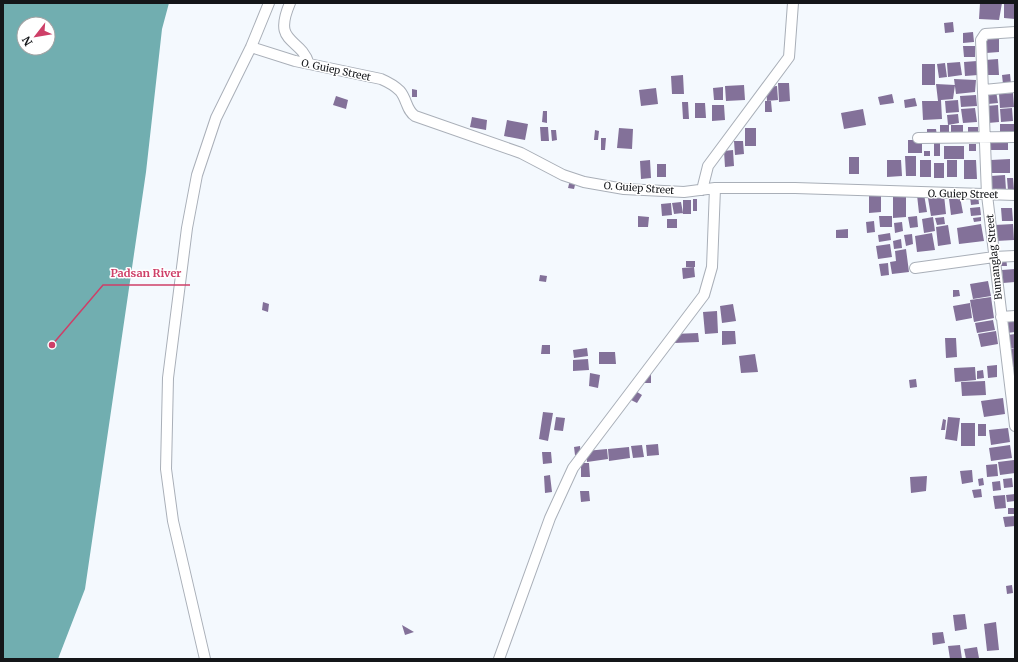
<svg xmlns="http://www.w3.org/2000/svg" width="1018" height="662" font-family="Merriweather,serif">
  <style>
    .water { fill: #71aeb0; fill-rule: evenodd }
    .building { fill: #837199 }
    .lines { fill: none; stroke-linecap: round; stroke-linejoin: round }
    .minor-casing { stroke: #a9afb8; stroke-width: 12 }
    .minor { stroke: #fff; stroke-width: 10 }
    .labels { text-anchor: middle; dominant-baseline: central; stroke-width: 3; stroke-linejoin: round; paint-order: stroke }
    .street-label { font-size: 10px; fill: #141619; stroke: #fff }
    .leader { fill: none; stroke: #ce3f68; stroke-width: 1.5 }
    .callout-dot { fill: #ce3f68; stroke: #fff; stroke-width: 1.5 }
    .callout-label { font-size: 11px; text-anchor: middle; font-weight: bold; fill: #ce3f68; stroke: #fff; stroke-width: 3; stroke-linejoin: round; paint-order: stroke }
  </style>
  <rect width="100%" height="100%" fill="#f4f9fe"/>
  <path class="water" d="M3,3H169L162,29L146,172L85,589L58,659H3ZM24,24H48V48H24Z"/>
  <path class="building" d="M980,3H1002L999,20L979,19Z
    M1004,3H1015V19L1004,18Z
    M953,22L954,32L945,33L944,23Z
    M973,32L974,42L963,43V33Z
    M985,39H999V52L986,53Z
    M963,46H975V57H964Z
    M998,59L999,75H986L985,60Z
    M977,61L978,75L965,76L964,62Z
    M960,62L962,75L948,77L947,63Z
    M945,63L947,77L939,78L937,64Z
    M922,64H935V85H922Z
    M1010,74L1011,84H1003L1002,75Z
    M683,75L684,94H672L671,76Z
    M954,79L976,80L975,92L956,94Z
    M778,83H789L790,101L779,102Z
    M936,84L955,85L953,99L941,100L942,119L923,120L922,101H938Z
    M744,85L745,100L726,101L725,86Z
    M777,86L778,100L767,101L766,87Z
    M723,87V100H714L713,88Z
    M656,88L658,104L641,106L639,90Z
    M412,89L417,90V97H412Z
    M996,91L998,103L988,104L986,92Z
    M1013,93L1014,107L1000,108L999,94Z
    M892,94L894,103L880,105L878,97Z
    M976,95L977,106L961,107L960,96Z
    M336,96L348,100L346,109L333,105Z
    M915,98L917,106L905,108L904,100Z
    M958,100L959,112L946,113L945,101Z
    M765,101H771L772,112H765Z
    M682,102H688L689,119H683Z
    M695,103H705L706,118H695Z
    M712,105H724L725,120L712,121Z
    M998,105L999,122L988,123L986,106Z
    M975,108L977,122L963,123L961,109Z
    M1012,108L1013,121L1001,122L1000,109Z
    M863,109L866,125L844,129L841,113Z
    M543,111H547V123L542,122Z
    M958,114L959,123L948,125L947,115Z
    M472,117L487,120L486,130L470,127Z
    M507,120L528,124L525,140L504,136Z
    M1000,124H1015V134H1000Z
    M940,125H949V135H940Z
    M951,125H963V136H951Z
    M540,127H548L549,141H541Z
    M968,127H978V135H968Z
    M619,128L633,129L632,149L617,148Z
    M745,128H756V146H745Z
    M927,129H936L937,136H927Z
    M551,130H556L557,140L552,141Z
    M595,130L599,131L598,140H594Z
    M601,138H606L605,150H601Z
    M908,140H922V153H908Z
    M991,140H1008V150H991Z
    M734,141H743L744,154L735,155Z
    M934,142H940V156H934Z
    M969,144H976V151H969Z
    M944,146H964V159H944Z
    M733,150L734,166L725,167L724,151Z
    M924,151H930V156H924Z
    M905,156H916V176H906Z
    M849,157H859V174H849Z
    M1010,159V173H991V160Z
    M650,160L651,178L641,179L640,161Z
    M887,160H901L902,176L887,177Z
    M920,160H931V177H920Z
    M947,160H957V177H947Z
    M964,160H976L977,179H964Z
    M934,163H944V178H934Z
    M657,164H666V177H657Z
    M1005,175L1006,190L992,191L991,176Z
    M1007,178H1013L1014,190L1008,191Z
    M570,180L576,181L574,189L568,188Z
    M924,194L927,212L919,213L917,195Z
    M869,195H881V212L869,213Z
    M944,195L946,214L931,216L928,198Z
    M978,195L979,204L971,205L970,197Z
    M893,196H906V217L893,218Z
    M960,197L963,213L951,215L949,199Z
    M693,199H697V211H693Z
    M683,200H691V214H683Z
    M681,202L683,213L674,214L672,203Z
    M671,203L672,215L662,216L661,204Z
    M980,207L981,215L971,216L970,208Z
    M1001,208H1012L1013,221H1002Z
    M638,216L649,217L648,227H638Z
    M879,216H892V227H880Z
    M917,216L918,227L910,228L908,217Z
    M933,217L935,231L924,233L922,219Z
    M944,217L945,224L937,225L935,218Z
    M981,217V221L974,222L973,218Z
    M667,219H677V228H667Z
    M874,221L875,232L867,233L866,222Z
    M902,222L903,231L895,233L894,223Z
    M981,224L984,241L959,244L957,228Z
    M1013,224L1014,240L996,241L995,225Z
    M948,225L951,244L938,246L936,227Z
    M848,229V238H836V230Z
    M890,233L891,240L879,242L878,235Z
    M932,233L935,250L917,252L915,236Z
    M912,234L913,244L906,246L904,235Z
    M901,239L902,248L894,249L893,241Z
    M890,244L892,257L878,259L876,246Z
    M906,249L909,272L892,274L890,262L896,261L895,251Z
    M1006,257L1007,266H999L998,258Z
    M686,261H695V267H686Z
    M888,263L889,275L881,276L879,264Z
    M694,267L695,277L683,279L682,268Z
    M1015,269V282L1003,283L1002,270Z
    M540,275L547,276L546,282L539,281Z
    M988,281L991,296L973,299L970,284Z
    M953,290H959L960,296L953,297Z
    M991,297L994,318L974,322L970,300Z
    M263,302L269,304L268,312L262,310Z
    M970,303L972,318L956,321L953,306Z
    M733,304L736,321L722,323L720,306Z
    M717,311L718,333L705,334L703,312Z
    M1015,318V332L1007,333L1006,320Z
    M993,320L995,330L977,333L975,323Z
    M722,331H735L736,344L722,345Z
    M996,331L998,344L981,347L978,334Z
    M698,333L699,342L674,343V334Z
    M1015,334V348H1010L1008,335Z
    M945,338H956L957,357L946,358Z
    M542,345H550V354H541Z
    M587,348L588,356L574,358L573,350Z
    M1015,348V367H1013L1010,349Z
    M599,352H615L616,364H599Z
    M755,354L758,372L741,373L739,356Z
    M588,359L589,370L573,371V360Z
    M997,365V377L988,378L987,366Z
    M975,367L976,380L955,382L954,368Z
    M983,370L984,378L977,379V371Z
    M590,373L600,375L598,388L589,386Z
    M645,374H651V383H645Z
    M916,379L917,387L910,388L909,380Z
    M985,381L986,395L962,396L961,382Z
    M634,390L642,395L637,403L629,399Z
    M1003,398L1005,414L984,417L981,401Z
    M543,412L553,413L548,441L539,439Z
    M556,417L565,418L563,431L554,430Z
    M948,417L960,418L957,441L945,439Z
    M943,419L946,420L945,430H941Z
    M961,423H975V446H961Z
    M978,424H986V436H978Z
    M1008,428L1010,442L991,445L989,430Z
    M658,444L659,455L647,456L646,445Z
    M642,445L644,457L633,458L631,446Z
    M1010,445L1012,458L991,461L989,448Z
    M580,446L581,455H575L574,447Z
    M629,447L630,458L609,461L608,449Z
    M607,449L608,459L587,462L586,451Z
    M542,452H551L552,463L543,464Z
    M1014,460L1015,473L1000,475L998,462Z
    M581,463H589L590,477H581Z
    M997,464L998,476L987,477L986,465Z
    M972,470L973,482L962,484L960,471Z
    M550,475L552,492L545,493L544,476Z
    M927,476L926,491L911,493L910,477Z
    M983,478L984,485L979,486L978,479Z
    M1012,478L1013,487L1004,488L1003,479Z
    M1000,481L1001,490L993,491L992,482Z
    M981,489L982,497L974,498L972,490Z
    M580,491H589L590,501L581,502Z
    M1015,494V501L1007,502L1006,495Z
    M1005,495L1006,508L995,509L993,496Z
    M1008,508H1015V514H1008Z
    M1015,516V526L1005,527L1003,517Z
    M1012,585L1013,593L1007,594L1006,586Z
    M965,614L967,629L955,631L953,615Z
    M996,622L999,650L987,651L984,624Z
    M402,625L414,632L405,635Z
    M943,632L945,643L933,645L932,633Z
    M960,645L962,659H950L948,646Z
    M977,647L979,658L966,659L964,649Z"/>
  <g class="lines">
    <defs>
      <path id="minor" d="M290,3C272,45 300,36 309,64
        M1015,32L985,34L981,40L987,195L1015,426
        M251,47L295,61L381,79C388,82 395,86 400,91C407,99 406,110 415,116L521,153L563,175L584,182L624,189L684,192L715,188H795L1015,195
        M984,90L1015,87
        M918,138L1015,137
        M702,190L708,166L789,57L793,3
        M915,268L994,257L1015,256
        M1001,317L1015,316
        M205,659L173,521L166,469L168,378L187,228L197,175L216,118L251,47L269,3
        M499,659L550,518L573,468L704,295L712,267L715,188"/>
    </defs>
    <use href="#minor" class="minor-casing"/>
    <use href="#minor" class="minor"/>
  </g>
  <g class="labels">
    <g class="street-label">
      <text transform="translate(336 70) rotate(12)">O. Guiep Street</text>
      <text transform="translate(639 188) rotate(4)">O. Guiep Street</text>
      <text transform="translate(963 194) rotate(1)">O. Guiep Street</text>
      <text transform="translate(994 257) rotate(-96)">Bumanglag Street</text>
    </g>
  </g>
  <path class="leader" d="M52 345L103 285H190"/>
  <circle class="callout-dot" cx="52" cy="345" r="4"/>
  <g class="callout-label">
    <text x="146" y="277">Padsan River</text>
  </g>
  <rect width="1018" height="662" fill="none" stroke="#141619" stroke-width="8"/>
  <g transform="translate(36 36) rotate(239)"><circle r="19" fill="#ffffff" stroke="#a1a2a3"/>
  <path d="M0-3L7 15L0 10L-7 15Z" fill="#ce3f68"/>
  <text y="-6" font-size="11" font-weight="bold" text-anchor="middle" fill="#141619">N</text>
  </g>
</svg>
